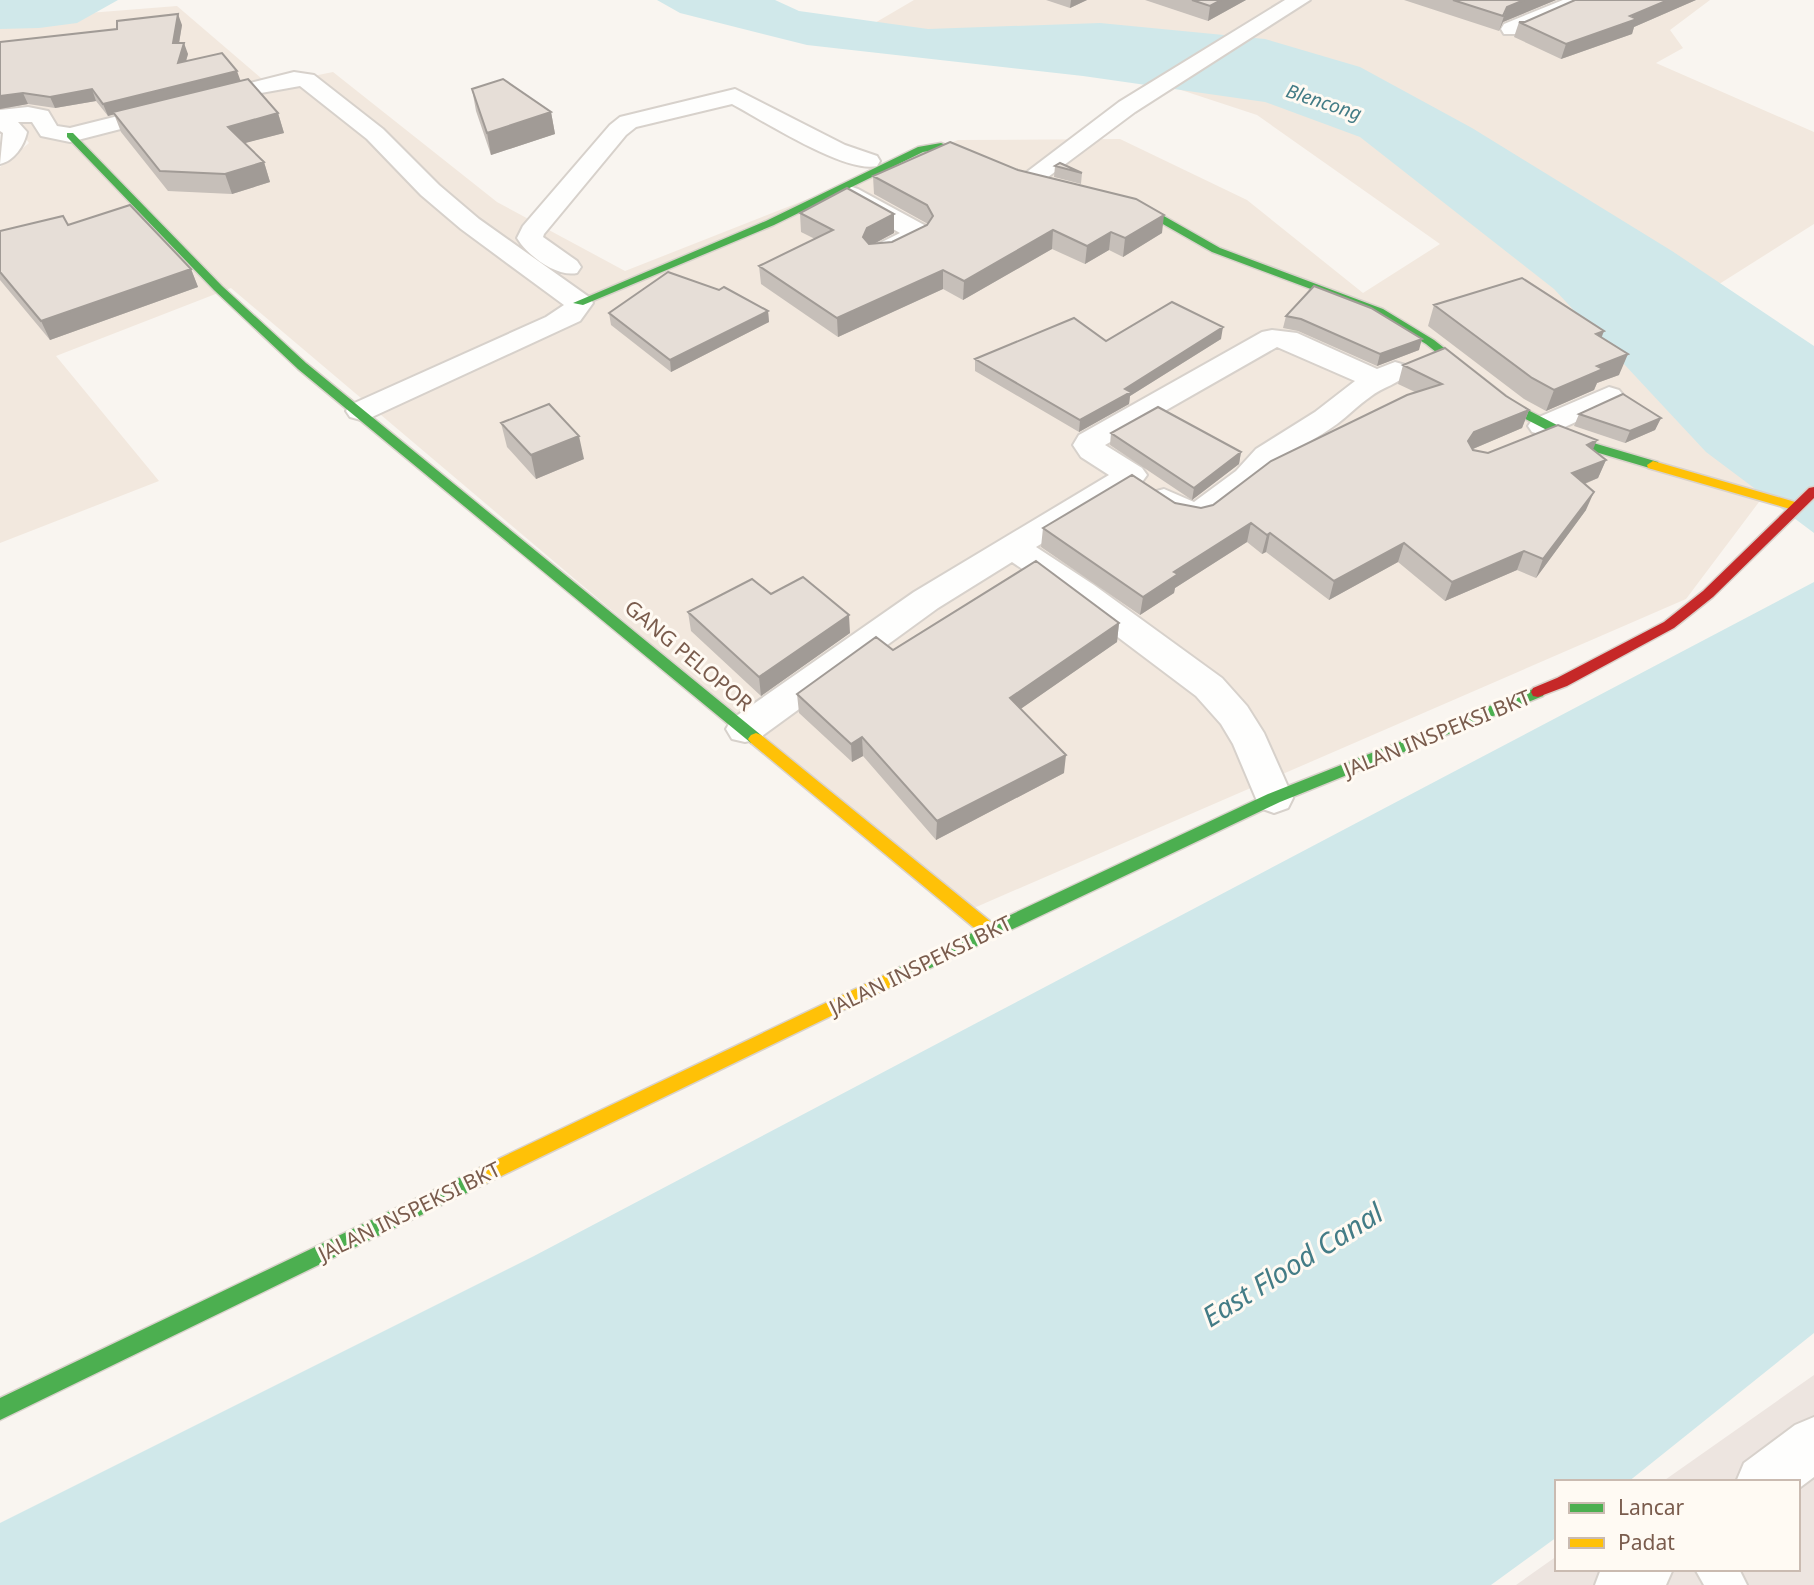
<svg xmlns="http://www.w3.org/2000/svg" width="1814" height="1585" font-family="'Noto Sans',sans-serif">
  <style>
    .residential { fill: #f2e8de }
    .industrial { fill: #ede5e0 }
    .water { fill: #d0e8ea }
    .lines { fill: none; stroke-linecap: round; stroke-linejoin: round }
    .lane-casing { stroke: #d7d1cb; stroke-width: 4 }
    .street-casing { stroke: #d7d1cb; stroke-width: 4 }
    .fast-casing { stroke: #d9d2cb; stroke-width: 3 }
    .slow-casing { stroke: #d9d2cb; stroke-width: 3 }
    .jam-casing { stroke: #d9d2cb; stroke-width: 3 }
    .lane { fill: #fefefd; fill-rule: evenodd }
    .street { fill: #fefefd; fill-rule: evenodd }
    .fast { fill: #4caf50; fill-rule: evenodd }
    .slow { fill: #ffc107; fill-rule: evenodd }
    .jam { fill: #c62828; fill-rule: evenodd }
    .wall { fill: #c6bfb9 }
    .shaded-wall { fill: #a19b96 }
    .building { fill: #e6ded7; stroke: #a19b96; stroke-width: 2 }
    .labels { text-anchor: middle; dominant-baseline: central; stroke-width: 6; stroke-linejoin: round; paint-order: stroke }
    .far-water-label { font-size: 19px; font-style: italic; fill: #437c86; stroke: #fffaf3 }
    .street-label { font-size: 21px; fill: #7a5c4d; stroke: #fffaf3 }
    .near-water-label { font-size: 28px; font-style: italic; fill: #437c86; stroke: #fffaf3 }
  </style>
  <rect width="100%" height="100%" fill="#f9f5f0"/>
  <path class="residential" d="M914,0H1710L1670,30L1683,48L1656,63L1814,132V224L1645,331L1765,494L1686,599L967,911L231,288L56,356L159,481L0,543V167L29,143L13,120L0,124V20L177,6L269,85L333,72L497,202L625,271L958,140L1120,139L1247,200L1363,293L1440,244L1257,115L1175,88L844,41Z"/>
  <path class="industrial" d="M1814,1375V1585H1516L1557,1556V1569H1798V1482H1662Z"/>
  <path class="water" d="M0,0H118L77,23L39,28L0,29Z
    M657,0H775L799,11L928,29L1100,23L1265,39L1360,67L1472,128L1672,251L1814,346V533L1706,452L1554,289L1360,137L1265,102L1083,76L807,45L680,13Z
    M1814,582V1333L1628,1482H1557V1537L1491,1585H0V1523L534,1256Z"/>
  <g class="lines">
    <defs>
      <path id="lane" d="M1695,1569H1739L1747,1585H1704Z"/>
      <path id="street" d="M1285,0H1310L1135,112L1036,186L1027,188L1018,186L1015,181L1119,102Z
        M1563,0H1591L1588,4L1520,34H1504L1501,29L1504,24Z
        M294,72L314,75L383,129L439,185L479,219L589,297L593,303L580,321L372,417L361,420L350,417L346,411L350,405L546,317L564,305L461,229L421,195L367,139L300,86L261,93L70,142L41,136L32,122H18L27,132C24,146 14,161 0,164L3,133L0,131V110L28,107L48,111L57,126L70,128Z
        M735,89L845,145L877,156L880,161L877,166C846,174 762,120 732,104L636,127L626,135L544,234L543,237L577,261L581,267L577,273C558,277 533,259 521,244L517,238L523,226L610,125L620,117Z
        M849,186L858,189L926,226L930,235L926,241C909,249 889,265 870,260L866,254L870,248L900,233L840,199L836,194L840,189Z
        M1272,330L1297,333L1377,369L1395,362L1405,365L1410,371C1400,384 1382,387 1370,397C1358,405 1348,416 1337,424C1318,438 1296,448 1278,462C1257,480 1240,506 1214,518C1191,529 1162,520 1148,499L1153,492L1164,489L1194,502L1236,471L1256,449L1315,412L1355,381L1277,347L1105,445L1142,468L1147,475L1142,482L1036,547L1094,585L1222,678L1247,706L1264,733L1293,798L1288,808L1274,813L1260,808L1233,744L1221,724L1196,696L1070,601L1012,562L938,608L758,739L745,742L732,739L726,729L732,719L914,592L1109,475L1081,457L1073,445L1079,435L1262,332Z
        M1609,387L1619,390L1624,396L1619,402L1554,432L1543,435L1532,432L1528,426L1532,420Z
        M1814,1417V1477L1798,1489V1482H1736L1744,1463L1795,1425Z
        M1601,1569H1673L1666,1585H1595Z"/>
      <path id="fast" d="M67,133H73L222,286L306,363L761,735L764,739L761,743H751L298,369L214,290L67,137Z
        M941,143L992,165L983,167L940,149L923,152L774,225L583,305L573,303L766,221L918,147Z
        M1115,199L1148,207L1220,248L1383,309L1434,340L1516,404L1590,442L1658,462L1659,465L1653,469L1582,448L1508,410L1426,344L1375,313L1212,252L1140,211L1111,204L1110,202Z
        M1538,687L1543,688L1545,692L1543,696L1280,802L901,982L895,984L889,982L886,977L889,972L1268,794Z
        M480,1168L487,1171L490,1177L487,1183L0,1420V1398Z"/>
      <path id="slow" d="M1653,461L1802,504L1804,507L1797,511L1648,468L1647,465Z
        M756,733L761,735L996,926L999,931L996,936L990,938L984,936L751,743L748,739L751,735Z
        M895,970L901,972L904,977L901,982L487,1183L480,1186L473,1183L470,1177L473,1171Z"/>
      <path id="jam" d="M1814,487V498L1713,597L1674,628L1567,686L1538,697L1533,696L1531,692L1533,688L1557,678L1664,622L1703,591L1809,488Z"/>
    </defs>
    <use href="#lane" class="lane-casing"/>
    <use href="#street" class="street-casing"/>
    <use href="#fast" class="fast-casing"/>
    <use href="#slow" class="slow-casing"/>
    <use href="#jam" class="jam-casing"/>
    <use href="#lane" class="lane"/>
    <use href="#street" class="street"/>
    <use href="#fast" class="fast"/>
    <use href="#slow" class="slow"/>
    <use href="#jam" class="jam"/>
  </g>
  <path class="wall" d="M1046,0H1087L1070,8Z
    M1145,0H1246L1208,21Z
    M1404,0H1556L1503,22L1499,31Z
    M1575,0H1696L1634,27L1632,34L1561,59L1514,37L1519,22H1525Z
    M182,25L179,43L188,54L186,61L241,80L278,113L284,133L244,143L264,162L270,182L232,194L168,191L121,132L114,114L108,116L96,101L55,108L28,104L0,109V42Z
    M472,89L551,112L555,134L491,155L476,111Z
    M1055,166L1082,173L1081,184L1054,177Z
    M873,176L1162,233L1123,257L1109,250L1085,264L1052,249L963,300L943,289L838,337L761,284L759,266L815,239L801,232L800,213L894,233L873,244L892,242L928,224L874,194Z
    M68,225L191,269L198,287L50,340L0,280V231Z
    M1314,286L1419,350L1377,366L1298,331L1283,328L1286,316Z
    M1434,305L1601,337L1619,375L1597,383L1594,390L1546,411L1524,399L1428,326Z
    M768,311L769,322L671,372L611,325L609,313Z
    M1221,339L1130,396L1129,404L1079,432L975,371V359L1106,341Z
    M1403,365L1506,396L1529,410L1522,428L1473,449V450L1488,453L1593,450L1606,460L1598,478L1585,484L1586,510L1536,578L1517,570L1445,601L1398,562L1329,600L1266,552L1262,554L1247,542L1175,588L1174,593L1140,615L1041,547L1043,528L1175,503L1201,508L1213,505L1415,392L1398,384Z
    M1579,414L1661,418L1655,430L1625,443L1574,426Z
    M501,423L584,459L536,479L507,447Z
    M1111,433L1241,452L1239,464L1192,500L1110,445Z
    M771,594L850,633L761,696L691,631L688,612Z
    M1119,623L1117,642L1020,709L1064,773L936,840L863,756L852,762L799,713L797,694L893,650Z"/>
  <path class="shaded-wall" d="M1071,0H1087L1070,8Z
    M1221,0H1246L1208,21L1210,6Z
    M1524,0H1556L1503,22L1499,31L1507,7Z
    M1668,0H1696L1634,27L1632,34L1561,59L1566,44Z
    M178,14L182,25L177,55L173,43Z
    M184,43L188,54L182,75L178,63Z
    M237,71L241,82L108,116L103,104Z
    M92,89L96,101L55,108L50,97Z
    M23,93L28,104L0,109V96Z
    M551,112L555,134L491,155L487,133Z
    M278,113L284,133L234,146L228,127Z
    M264,162L270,182L232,194L225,174Z
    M894,214V233L868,247L863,237L867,228Z
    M1164,215L1162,233L1123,257L1125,238Z
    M1053,230L1052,249L963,300L964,281Z
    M1111,232L1109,250L1085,264L1087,246Z
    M191,269L198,287L50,340L41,321Z
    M943,270V289L838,337L837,318Z
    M768,311L769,322L671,372L670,360Z
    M1223,327L1221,339L1130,396L1129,404L1079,432L1080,420L1125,389Z
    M1604,331L1596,352V334Z
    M1422,339L1419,350L1377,366L1380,354Z
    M1628,354L1619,375L1597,383L1594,390L1546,411L1554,390L1597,366Z
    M1529,410L1522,428L1468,451V441L1474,432Z
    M1661,418L1655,430L1625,443L1630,431Z
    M579,436L584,459L536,479L531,455Z
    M1597,440L1589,459L1587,445Z
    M1241,452L1239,464L1192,500L1194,488Z
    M1606,460L1598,478L1564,492L1572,473Z
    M1594,492L1586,510L1536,578L1543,559Z
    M1251,523L1247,542L1175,588L1174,593L1140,615L1143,597L1174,572Z
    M1270,533L1266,552L1262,554L1267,535Z
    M1404,543L1398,562L1329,600L1334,581Z
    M1524,551L1517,570L1445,601L1452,582Z
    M849,615L850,633L761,696L759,677Z
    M1119,623L1117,642L1009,717L1010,698Z
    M862,737L863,756L852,762L851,744Z
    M1066,755L1064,773L936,840L937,821Z"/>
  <path class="building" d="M1192,0H1221L1210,6Z
    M1453,0H1524L1507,7L1503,16Z
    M1575,0H1668L1630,16L1637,19L1566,44L1519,22H1525Z
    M178,14L173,43H184L178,63L222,53L237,71L103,104L92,89L50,97L23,93L0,96V42L117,29V21Z
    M248,79L278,113L228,127L264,162L225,174L160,171L113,112Z
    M503,79L551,112L487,133L472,89Z
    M950,142L1018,170L1136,199L1164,215L1125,238L1111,232L1087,246L1053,230L964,281L943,270L837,318L759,266L833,230L800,213L847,188L894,214L867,228L863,237L869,244L892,242L927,225L933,216L927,205L873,176Z
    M1060,163L1082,173L1055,166Z
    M130,205L191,269L41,321L0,272V231L63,216L68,225Z
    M668,272L719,290L724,287L768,311L670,360L609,313Z
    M1522,278L1604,331L1596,334L1628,354L1597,366L1603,369L1554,390L1532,378L1434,305Z
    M1314,286L1371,308L1422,339L1380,354L1301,319L1286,316Z
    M1172,302L1223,327L1125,389L1131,392L1080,420L975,359L1074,318L1106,341Z
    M1445,348L1506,396L1529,410L1474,432L1468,441L1473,450L1488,453L1558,425L1597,440L1587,445L1606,460L1572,473L1594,492L1543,559L1524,551L1452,582L1404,543L1334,581L1270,533L1267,535L1251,523L1174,572L1178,574L1143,597L1043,528L1132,475L1175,503L1201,508L1213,505L1271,461L1407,395L1442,384L1403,365Z
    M1623,394L1661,418L1630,431L1579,414Z
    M549,404L579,436L531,455L501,423Z
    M1158,407L1241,452L1194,488L1111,433Z
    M1036,561L1119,623L1010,698L1066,755L937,821L862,737L851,744L797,694L876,637L893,650Z
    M803,577L849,615L759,677L688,612L752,579L771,594Z"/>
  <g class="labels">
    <g class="far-water-label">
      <text transform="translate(1324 102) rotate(18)">Blencong</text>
    </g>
    <g class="street-label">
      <text transform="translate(689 655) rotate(40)">GANG PELOPOR</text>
      <text transform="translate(1437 733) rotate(-22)">JALAN INSPEKSI BKT</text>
      <text transform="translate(920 965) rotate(-26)">JALAN INSPEKSI BKT</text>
      <text transform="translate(409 1211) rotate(-26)">JALAN INSPEKSI BKT</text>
    </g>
    <g class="near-water-label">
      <text transform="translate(1292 1264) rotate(-32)">East Flood Canal</text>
    </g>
  </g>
  <rect x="1555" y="1480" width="245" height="91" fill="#fffaf3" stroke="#cabbb1" stroke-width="2"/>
  <rect x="1569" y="1503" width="35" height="10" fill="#4caf50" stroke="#cabbb1" stroke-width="2"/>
  <text x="1618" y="1515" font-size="21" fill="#7a5c4d">Lancar</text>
  <rect x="1569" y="1538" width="35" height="10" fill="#ffc107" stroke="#cabbb1" stroke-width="2"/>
  <text x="1618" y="1550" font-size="21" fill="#7a5c4d">Padat</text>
</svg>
